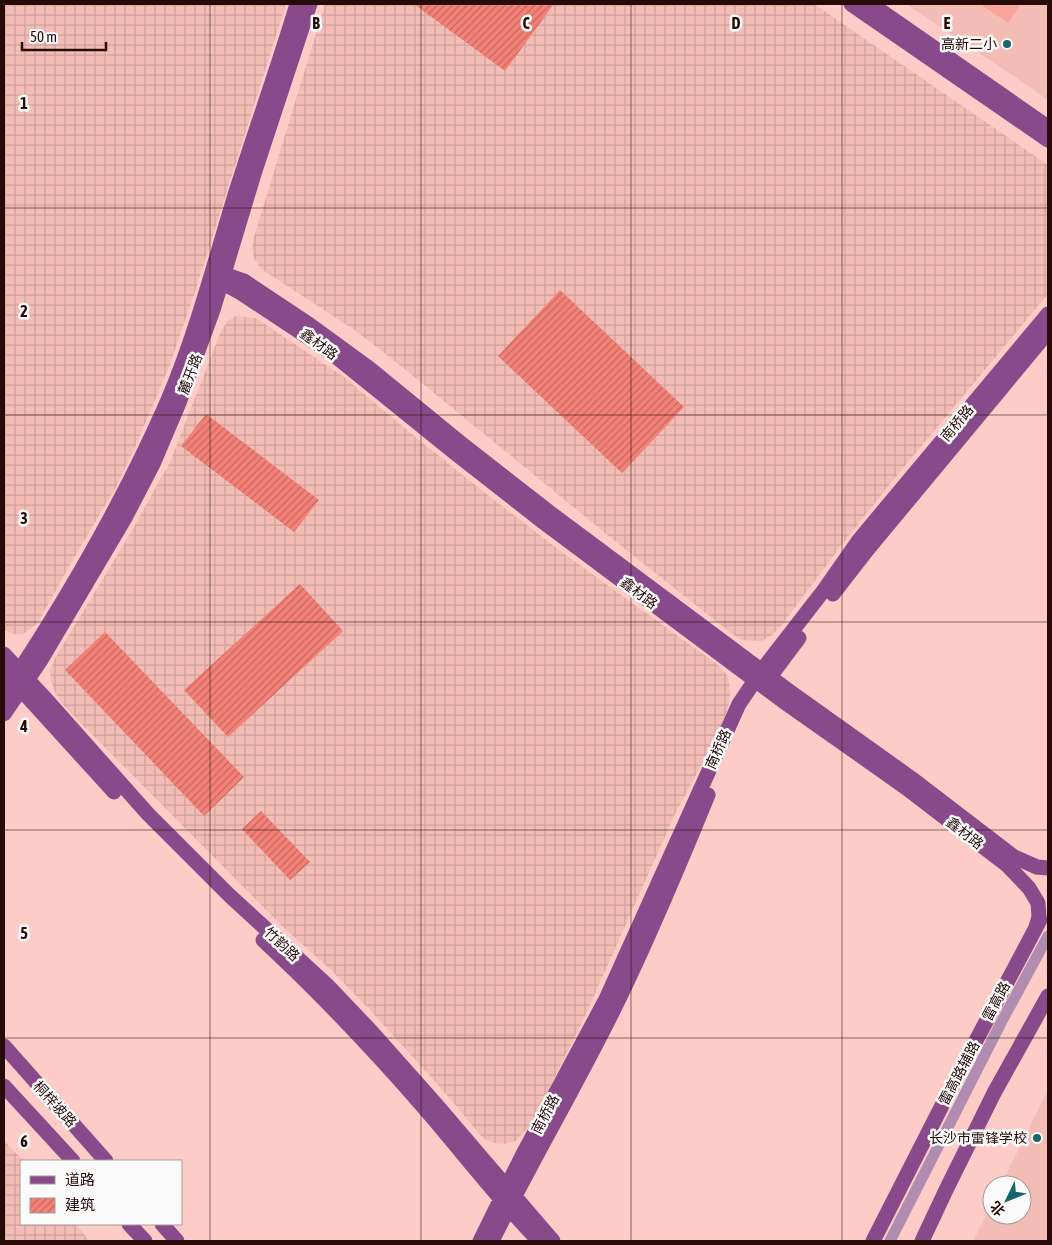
<svg xmlns="http://www.w3.org/2000/svg" width="1052" height="1245" font-family="'Asap Condensed','Noto Sans SC',sans-serif">
  <style>
    .built { fill: #f3bdb6 }
    .industrial { fill: url(#industrial-grid) }
    .garden { fill: #f9a59b }
    .building { fill: url(#building-hatch) }
    .lines { fill: none; stroke-linecap: round; stroke-linejoin: round }
    .minor { stroke: #b08db0; stroke-width: 11 }
    .major { stroke: #884a8a; stroke-width: 15 }
    .grid { fill: none; stroke: #260b09; stroke-width: 1; stroke-opacity: 0.55 }
    .poi-dot { fill: #18656e; stroke: #fafafa; stroke-width: 2 }
    .labels { text-anchor: middle; dominant-baseline: central; stroke-width: 5; stroke-linejoin: round; paint-order: stroke }
    .poi-label { font-size: 14px; fill: #260b09; stroke: #fafafa; text-anchor: end }
    .street-label { font-size: 14px; fill: #260b09; stroke: #fafafa }
    .grid-label { font-size: 16px; text-anchor: middle; font-weight: bold; fill: #260b09; stroke: #fafafa; stroke-width: 5; stroke-linejoin: round; paint-order: stroke }
  </style>
  <defs>
    <pattern id="industrial-grid" width="8" height="8" patternUnits="userSpaceOnUse" patternTransform="scale(1.25)"><rect width="8" height="8" fill="#f3bdb6"/><path d="M0 4h8M4 0v8" fill="none" stroke="#d0a19b"/></pattern>
    <pattern id="building-hatch" width="6" height="6" patternUnits="userSpaceOnUse" patternTransform="scale(1.25)"><rect width="6" height="6" fill="#f48177"/><path d="M-1 1l2-2M0 6l6-6M5 7l2-2" fill="none" stroke="#c56860"/></pattern>
  </defs>
  <rect width="100%" height="100%" fill="#fdccc6"/>
  <path class="built" d="M906,4H1048V100L1027,85Z
    M1048,1090V1241H973L992,1204V1215H1022V1185H1001Z"/>
  <path class="industrial" d="M4,4H286L195,292L169,367L136,445L116,487L72,561L37,624L23,634H12L4,630Z
    M325,4H814L1048,165V294L894,479L837,551L781,626L772,635L762,641L742,640L732,634L610,537L401,366L356,331L266,272L259,266L254,258L252,248L254,237Z
    M235,316L256,318L344,377L419,440L488,495L563,553L718,665L727,675L729,682L730,694L728,708L720,730L675,814L585,1016L532,1123L516,1141L504,1144L493,1143L482,1137L440,1087L370,1010L331,970L283,927L65,707L56,694L51,682L50,670L55,658L130,534L170,462L221,331L227,322Z
    M4,1141L24,1161H21V1224H75L90,1241H4Z"/>
  <path class="garden" d="M980,4H1021L1008,23Z"/>
  <path class="building" d="M414,4H554L505,71Z
    M560,290L684,407L622,473L498,356Z
    M206,414L319,500L294,532L181,446Z
    M300,584L343,631L228,737L184,690Z
    M105,632L244,777L204,816L65,670Z
    M261,811L310,862L290,880L242,829Z"/>
  <g class="lines">
    <path class="minor" d="M890,1241L1002,1021L1048,936"/>
    <path class="major" d="M851,4L1048,140
      M871,4L1048,127
      M213,270L244,281L310,325L369,368L462,444L549,512L789,691L911,778L1014,857L1037,867L1048,868
      M210,281L228,286L241,293L330,352L455,453L542,521L783,701L905,787L1007,865L1029,888L1038,903L1039,917L1036,927
      M833,594L868,549L1048,332
      M4,654L44,697L148,814L229,895L327,985L369,1029L434,1102L553,1241
      M4,671L114,792
      M769,678L799,638
      M4,694C66,601 123,503 168,400C196,334 214,264 235,195C255,131 278,68 297,4
      M4,714L41,660L125,518L153,464L179,403L213,310L254,174L310,4
      M263,940C321,994 375,1051 427,1111C464,1154 499,1200 539,1241
      M4,1046L106,1161
      M4,1086L73,1161
      M129,1224L145,1241
      M162,1224L177,1241
      M480,1241L522,1156L606,999L739,704L762,670L824,590L859,540L1048,314
      M492,1241C531,1162 576,1086 615,1007C649,938 679,866 708,795
      M873,1241L953,1084L1040,920
      M922,1241L946,1190L994,1093L1048,996"/>
  </g>
  <path class="grid" d="M210,4V1241M421,4V1241M631,4V1241M842,4V1241M4,208H1048M4,415H1048M4,622H1048M4,830H1048M4,1038H1048"/>
  <g class="poi-dot">
    <circle cx="1007" cy="44" r="5"/>
    <circle cx="1037" cy="1138" r="5"/>
  </g>
  <g class="labels">
    <g class="poi-label">
      <text x="997" y="44">高新二小</text>
      <text x="1027" y="1138">长沙市雷锋学校</text>
    </g>
    <g class="street-label">
      <text transform="translate(319 344) rotate(36)">鑫材路</text>
      <text transform="translate(190 374) rotate(-69)">麓开路</text>
      <text transform="translate(957 423) rotate(-50)">南桥路</text>
      <text transform="translate(639 593) rotate(37)">鑫材路</text>
      <text transform="translate(718 749) rotate(-66)">南桥路</text>
      <text transform="translate(965 833) rotate(38)">鑫材路</text>
      <text transform="translate(282 944) rotate(43)">竹韵路</text>
      <text transform="translate(996 1001) rotate(-62)">雷高路</text>
      <text transform="translate(959 1073) rotate(-62)">雷高路辅路</text>
      <text transform="translate(55 1104) rotate(48)">桐梓坡路</text>
      <text transform="translate(545 1114) rotate(-62)">南桥路</text>
    </g>
  </g>
  <g class="grid-label">
    <text x="316" y="29">B</text>
    <text x="526" y="29">C</text>
    <text x="736" y="29">D</text>
    <text x="947" y="29">E</text>
    <text x="24" y="109">1</text>
    <text x="24" y="317">2</text>
    <text x="24" y="524">3</text>
    <text x="24" y="732">4</text>
    <text x="24" y="939">5</text>
    <text x="24" y="1147">6</text>
  </g>
  <rect width="1052" height="1245" fill="none" stroke="#260b09" stroke-width="10"/>
  <rect x="20" y="1160" width="162" height="65" fill="#fafafa" stroke="#a59a9a"/>
  <rect x="30" y="1176" width="25" height="8" fill="#884a8a" stroke="#a59a9a"/>
  <text x="65" y="1185" font-size="15" fill="#260b09">道路</text>
  <rect x="30" y="1198" width="25" height="15" fill="url(#building-hatch)" stroke="#a59a9a"/>
  <text x="65" y="1210" font-size="15" fill="#260b09">建筑</text>
  <g transform="translate(1007 1200) rotate(227)"><circle r="24" fill="#fafafa" stroke="#a59a9a"/>
  <path d="M0-4L9 19L0 12L-9 19Z" fill="#18656e"/>
  <text y="-8" font-size="14" font-weight="bold" text-anchor="middle" fill="#260b09">北</text>
  </g>
  <path d="M22 42v8h84v-8" fill="none" stroke="#260b09" stroke-width="2.5"/>
  <text x="30" y="42" font-size="15" fill="#260b09" stroke="#fafafa" stroke-width="4" paint-order="stroke">50 m</text>
</svg>
